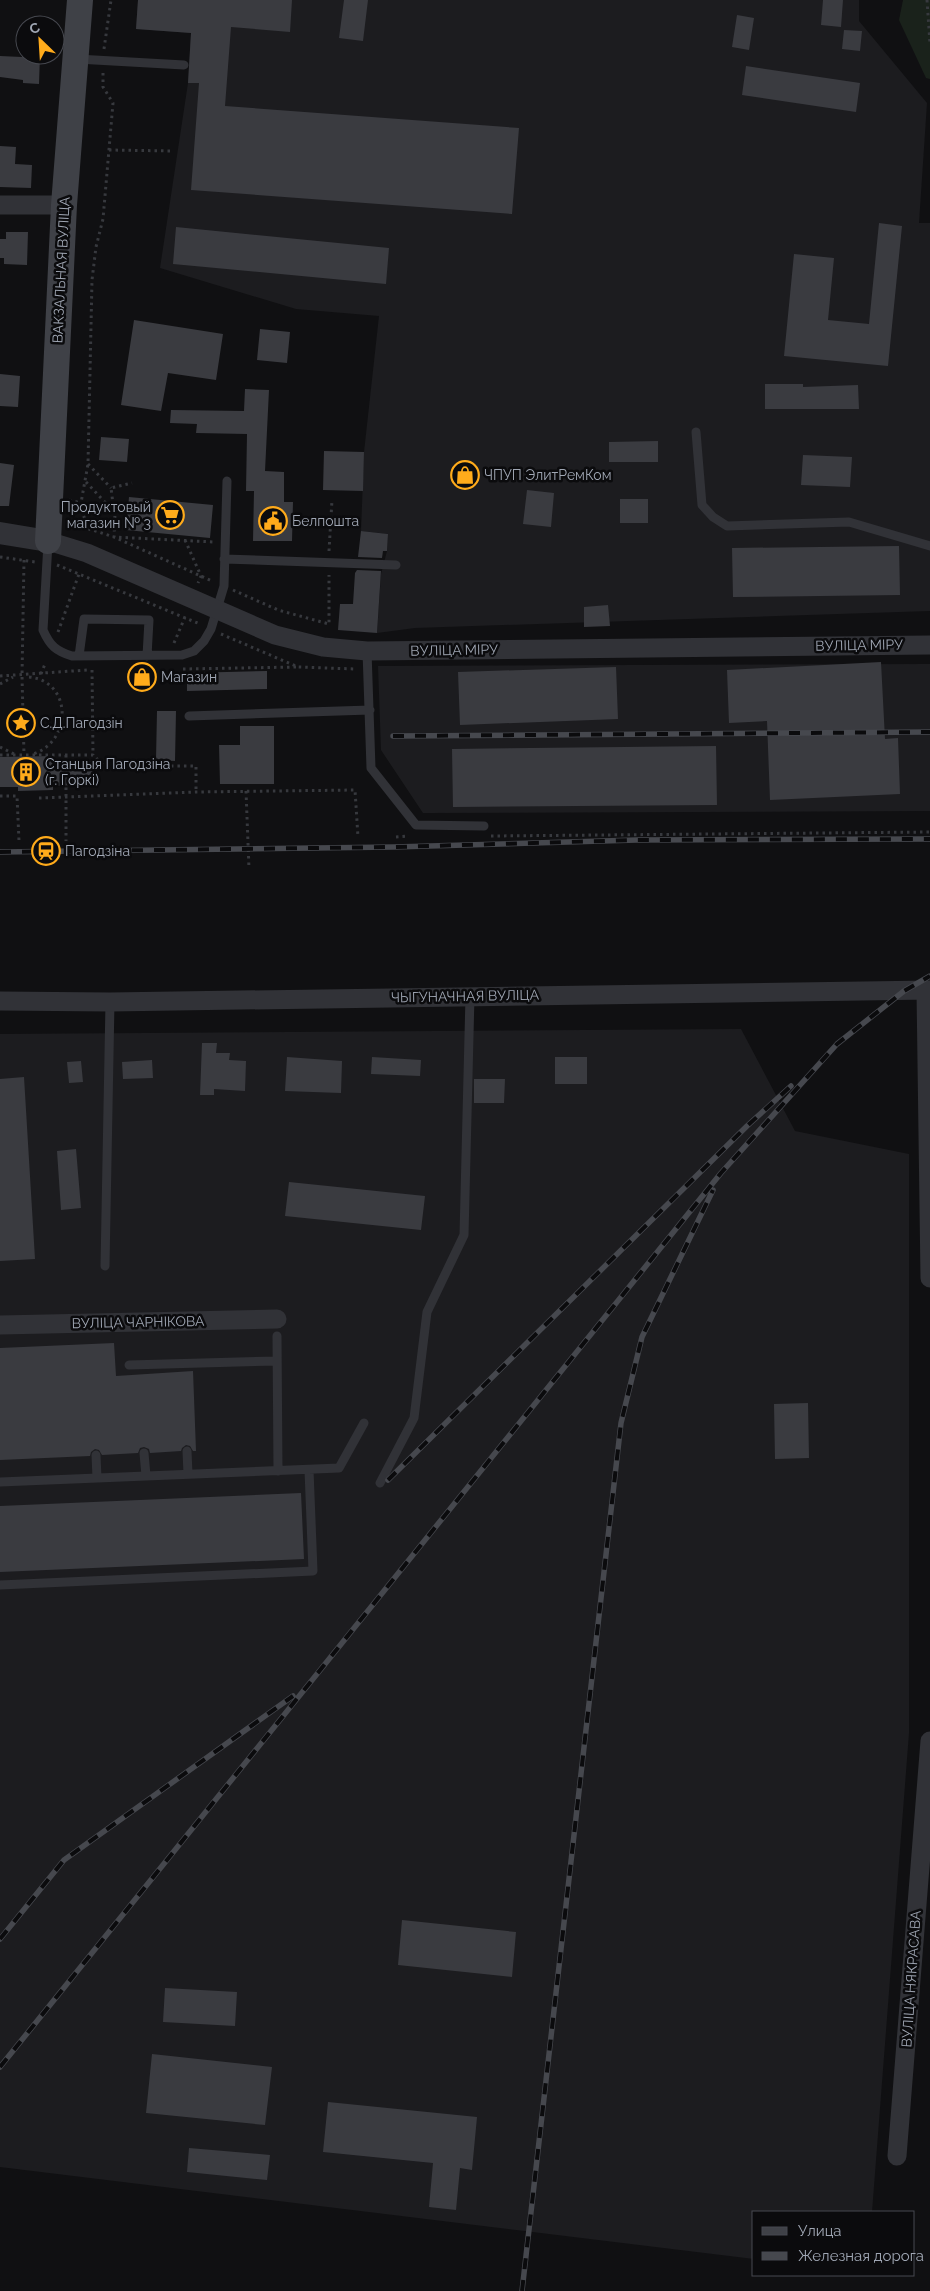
<svg xmlns="http://www.w3.org/2000/svg" width="930" height="2291" font-family="Raleway,sans-serif">
  <style>
    .built { fill: #1c1c1f }
    .green { fill: #1a221b }
    .building { fill: #3a3b40 }
    .lines { fill: none; stroke-linecap: round; stroke-linejoin: round }
    .path { stroke: #37393e; stroke-width: 3; stroke-dasharray: 2.5 4; stroke-linecap: butt }
    .service { stroke: #313237; stroke-width: 9 }
    .minor { stroke: #313237; stroke-width: 19 }
    .tertiary { stroke: #313237; stroke-width: 22 }
    .secondary { stroke: #3f4147; stroke-width: 26 }
    .rail-casing { stroke: #46484e; stroke-width: 5.5 }
    .rail { stroke: #0b0b0d; stroke-width: 4; stroke-dasharray: 11; stroke-linecap: butt }
    .labels { text-anchor: middle; dominant-baseline: central; stroke-width: 5; stroke-linejoin: round; paint-order: stroke }
    .street-label { font-size: 14px; fill: #a0a7b4; stroke: #0b0b0d }
    .poi-label { font-size: 14px; fill: #a0a7b4; stroke: #0b0b0d; text-anchor: start }
  </style>
  <rect width="100%" height="100%" fill="#101012"/>
  <path class="built" d="M138,0H859V21L927,103L919,223H930V611L415,628L377,633L381,574L387,551L388,534L361,531L364,452L379,316L296,309L160,268L188,83L191,33L136,29Z
    M930,664V811L423,813L381,750L378,666Z
    M741,1029L795,1131L909,1154V1733L872,2212H754V2259L0,2167V1034Z"/>
  <path class="green" d="M903,0H930V79L926,78L899,20Z"/>
  <path class="building" d="M138,0H292L290,32L231,27L225,106L519,128L512,214L191,190L199,83H188L191,33L136,29Z
    M344,0H368L363,41L339,38Z
    M823,0H843L841,27L821,25Z
    M737,15L754,18L749,50L732,47Z
    M844,30L862,31L860,51L842,49Z
    M22,55H40L39,84L23,83V80L0,77V56L22,57Z
    M746,66L860,83L856,112L742,95Z
    M0,146L16,147L15,164L32,165L31,188L0,187Z
    M879,223L902,226L888,366L784,356L794,254L834,258L828,320L869,324Z
    M176,227L389,248L386,284L173,264Z
    M6,232H28L27,265L4,264V258H0V239H6Z
    M134,320L223,334L216,380L168,373L161,411L121,405Z
    M260,329L290,332L287,363L257,360Z
    M0,374L20,376L18,407L0,406Z
    M765,384H803V387L858,385L859,409H765Z
    M245,389L269,390L265,471L284,472V502H293L292,541H253L254,491H246L247,434L196,433L197,424L170,423L171,410L244,411Z
    M101,437L129,439L127,462L99,460Z
    M658,441V462H609V442Z
    M324,451L364,452L363,491L323,490Z
    M803,455L852,457L850,487L801,485Z
    M0,463L14,465L9,506H0Z
    M527,490L554,493L551,527L523,524Z
    M129,497L213,505L210,538L126,530Z
    M620,499H648V523H620Z
    M361,531L388,534L387,551H383L382,558L358,557Z
    M899,546L900,595L733,597L732,548Z
    M357,570L381,571L377,633L338,630L340,604H353L355,573Z
    M608,605L610,626L584,627V607Z
    M881,662L885,739L898,738L900,794L770,800L767,721L729,723L727,670Z
    M616,667L618,719L460,725L458,672Z
    M267,671V689L187,691V673Z
    M157,711H176L175,761L156,760Z
    M240,726H274V784H220L219,745H240Z
    M716,746L717,805L453,807L452,749Z
    M53,756V764L92,761L93,784L53,786V790L18,791V787H0V757Z
    M202,1043H217L216,1053H230L229,1060L246,1061L245,1091L214,1089V1095H200Z
    M287,1057L342,1061L341,1093L285,1091Z
    M372,1057L421,1060L420,1076L371,1074Z
    M555,1057H587V1084H555Z
    M152,1060L153,1078L123,1079L122,1062Z
    M81,1061L83,1082L69,1083L67,1062Z
    M24,1077L35,1259L0,1261V1079Z
    M474,1079H505L504,1103H474Z
    M76,1149L81,1208L61,1210L57,1151Z
    M289,1182L425,1196L421,1230L285,1216Z
    M114,1343L116,1376L193,1371L196,1451H193L190,1446L186,1445L182,1448L181,1451L150,1453L149,1449L144,1447L140,1448L138,1453L102,1455L99,1450L95,1449L91,1452L90,1456L0,1460V1348Z
    M808,1403L809,1458L775,1459L774,1404Z
    M301,1493L304,1559L0,1572V1506Z
    M402,1920L516,1932L512,1977L398,1965Z
    M165,1988L237,1992L235,2026L163,2022Z
    M152,2054L272,2067L265,2125L146,2113Z
    M328,2102L477,2117L472,2170L460,2168L456,2210L429,2207L433,2163L323,2152Z
    M189,2148L270,2155L267,2180L187,2172Z"/>
  <g class="lines">
    <path class="path" d="M927,0L930,44
      M104,49L111,0
      M103,73V87L113,103L103,219L96,247L92,280L88,464L81,503L82,512L89,529L114,537L212,581
      M109,150L172,151
      M88,464L111,488
      M86,482L115,513L114,537L214,542
      M69,500L81,503
      M114,512L111,488L132,483
      M185,540L201,576L198,583
      M329,551L332,500
      M0,557L35,562
      M24,560L22,676L24,755
      M57,565L200,624
      M233,590L278,610L329,624V575
      M58,632L79,574
      M221,634L298,667L355,669
      M174,643L185,617
      M183,669L298,667
      M92,670L93,755
      M41,674L45,664
      M0,676L87,670
      M29,677C72,681 73,741 33,754
      M0,684L13,677
      M0,747L14,754
      M0,755H93L104,766H196V792
      M66,755V841
      M246,791L249,869
      M0,796H17L19,841
      M39,798L196,792L355,790L358,837
      M491,836L930,832
      M396,837L409,836"/>
    <path class="service" d="M77,59L184,65
      M696,432L702,505L713,517L727,526L849,522L930,546
      M48,543L43,630C50,646 56,651 72,656L182,655L194,651L204,641L211,629L224,586L227,481
      M224,559L396,565
      M367,651L371,768L416,825L484,826
      M79,656L84,619L149,620L147,656
      M189,716L370,710
      M105,1266L110,1002
      M277,1336L278,1471
      M129,1365L277,1361
      M187,1451L188,1474
      M144,1453L146,1476
      M96,1455L97,1478
      M0,1482L339,1468L364,1423
      M380,1483L414,1418L427,1312L464,1235L470,996
      M0,1585L313,1571L309,1470"/>
    <path class="minor" d="M0,205H64
      M48,541L87,553L275,635L323,647L367,651L930,645
      M926,990L930,1278
      M0,1001L110,1002L930,990
      M0,1325L277,1319
      M897,2156L930,1741"/>
    <path class="tertiary" d="M0,533L48,541"/>
    <path class="secondary" d="M48,541L64,205L80,0"/>
    <defs>
      <path id="rail" d="M393,736L930,732
        M0,852L394,847L637,840L930,839
        M388,1480L747,1126L791,1086
        M0,1939L64,1860L293,1696
        M0,2067L721,1173L837,1044L904,991L930,976
        M522,2291L621,1423L642,1337L713,1190"/>
    </defs>
    <use href="#rail" class="rail-casing"/>
    <use href="#rail" class="rail"/>
  </g>
  <defs>
    <symbol id="shop-ring" viewBox="-11 -11 22 22"><circle r="9.5" fill="#0b0b0d" stroke="#ffab1b" stroke-width="1.5"/><path d="M-5-2.5h2.3a2.7 3.5 0 0 1 5.4 0H5L5.5 6h-11ZM-1.5-2.5h3a1.5 2.3 0 0 0-3 0Z" fill="#ffab1b"/></symbol>
    <symbol id="supermarket-ring" viewBox="-11 -11 22 22"><circle r="9.5" fill="#0b0b0d" stroke="#ffab1b" stroke-width="1.5"/><path d="M-6-5.5h2.5l.6 2H6L4.5 2H-2.5L-4.4-4H-6ZM-1.5 3.2a1.3 1.3 0 1 0 .1 0ZM3 3.2a1.3 1.3 0 1 0 .1 0Z" fill="#ffab1b"/></symbol>
    <symbol id="civic-ring" viewBox="-11 -11 22 22"><circle r="9.5" fill="#0b0b0d" stroke="#ffab1b" stroke-width="1.5"/><path d="M-.6-6.5H3V-4.5H.6V-3L4-1V1h2V6H-6V1h2V-1L-.6-3ZM-1.2 2.5V6h2.4V2.5Z" fill="#ffab1b"/></symbol>
    <symbol id="sight-ring" viewBox="-11 -11 22 22"><circle r="9.5" fill="#0b0b0d" stroke="#ffab1b" stroke-width="1.5"/><path d="M0-6L1.8-2.2L6-1.7L2.9 1.2L3.7 5.4L0 3.3L-3.7 5.4L-2.9 1.2L-6-1.7L-1.8-2.2Z" fill="#ffab1b"/></symbol>
    <symbol id="building-ring" viewBox="-11 -11 22 22"><circle r="9.5" fill="#0b0b0d" stroke="#ffab1b" stroke-width="1.5"/><path d="M-4-6H4V6H1V3H-1V6H-4ZM-2.5-4.3h1.7v1.8h-1.7ZM.8-4.3h1.7v1.8H.8ZM-2.5-1h1.7V.8h-1.7ZM.8-1h1.7V.8H.8Z" fill="#ffab1b"/></symbol>
    <symbol id="station-ring" viewBox="-11 -11 22 22"><circle r="9.5" fill="#0b0b0d" stroke="#ffab1b" stroke-width="1.5"/><path d="M-3-6H3Q5-6 5-4V2Q5 4 3 4L4.5 6H3L1.5 4h-3L-3 6H-4.5L-3 4Q-5 4-5 2V-4Q-5-6-3-6ZM-3.5-4v3h7v-3ZM-3.5 1v1.5H-2V1ZM2 1v1.5H3.5V1Z" fill="#ffab1b"/></symbol>
  </defs>
  <g fill-rule="evenodd">
    <use href="#shop-ring" x="449" y="459" width="32" height="32"/>
    <use href="#supermarket-ring" x="154" y="499" width="32" height="32"/>
    <use href="#civic-ring" x="257" y="505" width="32" height="32"/>
    <use href="#shop-ring" x="126" y="661" width="32" height="32"/>
    <use href="#sight-ring" x="5" y="707" width="32" height="32"/>
    <use href="#building-ring" x="10" y="756" width="32" height="32"/>
    <use href="#station-ring" x="30" y="835" width="32" height="32"/>
  </g>
  <g class="labels">
    <g class="street-label">
      <text transform="translate(61 270) rotate(-87)">ВАКЗАЛЬНАЯ ВУЛІЦА</text>
      <text transform="translate(859 645) rotate(-1)">ВУЛІЦА МІРУ</text>
      <text transform="translate(454 650) rotate(-1)">ВУЛІЦА МІРУ</text>
      <text transform="translate(465 996) rotate(-1)">ЧЫГУНАЧНАЯ ВУЛІЦА</text>
      <text transform="translate(138 1322) rotate(-1)">ВУЛІЦА ЧАРНІКОВА</text>
      <text transform="translate(911 1979) rotate(-86)">ВУЛІЦА НЯКРАСАВА</text>
    </g>
    <g class="poi-label">
      <text x="484" y="475">ЧПУП ЭлитРемКом</text>
      <text x="151" y="507" text-anchor="end">Продуктовый<tspan x="151" dy="16">магазин № 3</tspan></text>
      <text x="292" y="521">Белпошта</text>
      <text x="161" y="677">Магазин</text>
      <text x="40" y="723">С.Д.Пагодзін</text>
      <text x="45" y="764">Станцыя Пагодзіна<tspan x="45" dy="16">(г. Горкі)</tspan></text>
      <text x="65" y="851">Пагодзіна</text>
    </g>
  </g>
  <rect x="752" y="2211" width="162" height="65" fill="#0b0b0d" stroke="#474950"/>
  <rect x="762" y="2227" width="25" height="8" fill="#3f4147" stroke="#474950"/>
  <text x="798" y="2236" font-size="15" fill="#a0a7b4">Улица</text>
  <rect x="762" y="2252" width="25" height="8" fill="#46484e" stroke="#474950"/>
  <text x="798" y="2261" font-size="15" fill="#a0a7b4">Железная дорога</text>
  <g transform="translate(40 40) rotate(335)"><circle r="24" fill="#0b0b0d" stroke="#474950"/>
  <path d="M0-4L9 19L0 12L-9 19Z" fill="#ffab1b"/>
  <text y="-8" font-size="14" font-weight="bold" text-anchor="middle" fill="#a0a7b4">С</text>
  </g>
</svg>
